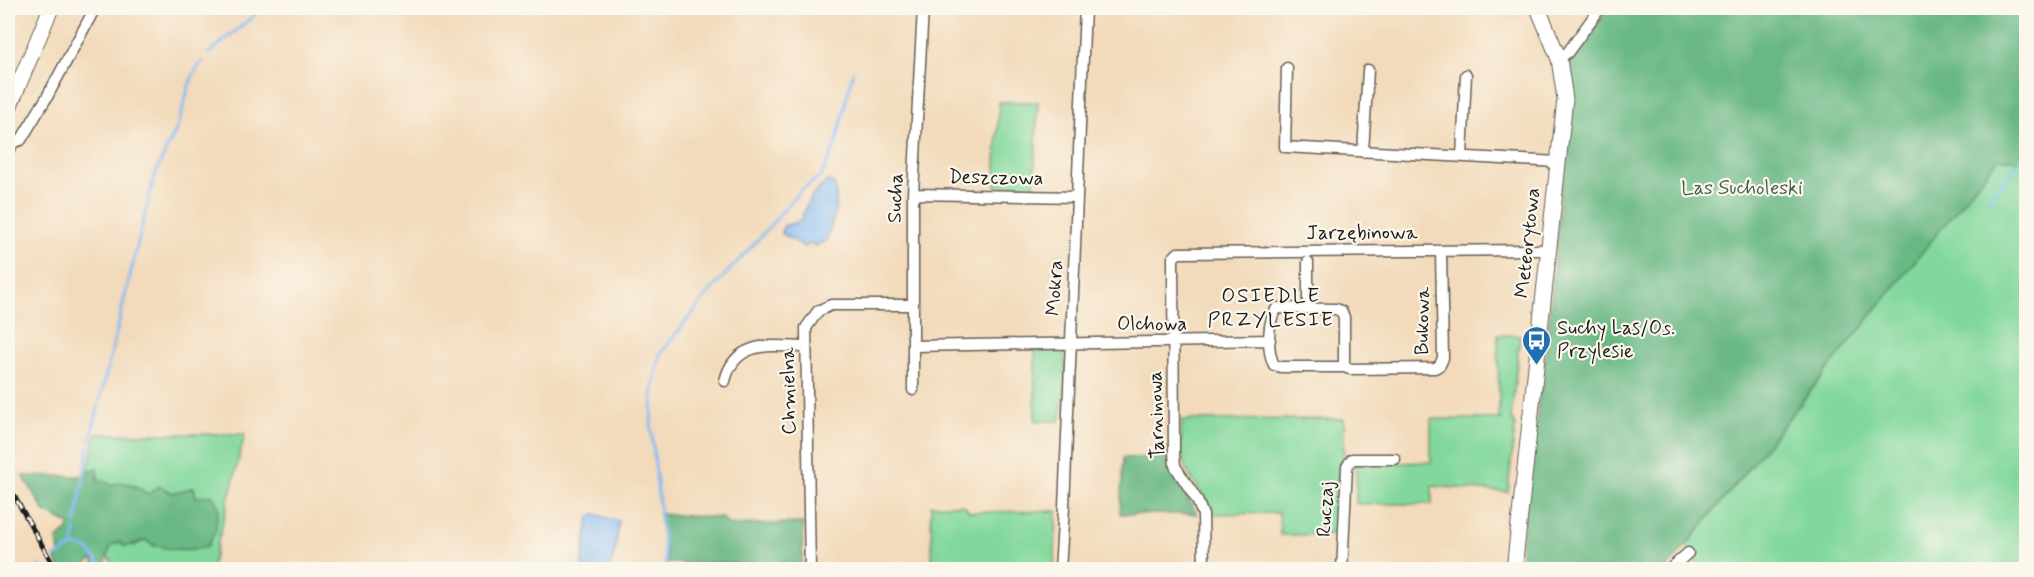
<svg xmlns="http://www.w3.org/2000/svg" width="2034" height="577" font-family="Mynerve,sans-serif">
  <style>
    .green { fill: #82d89c; stroke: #4f7a5c; stroke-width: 1.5 }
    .forest { fill: #69b884; stroke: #426a50; stroke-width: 1.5 }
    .water { fill: #84b9f3; stroke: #506a88; stroke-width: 1.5 }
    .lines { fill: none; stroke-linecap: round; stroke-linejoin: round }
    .stream { stroke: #84b9f3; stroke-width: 3 }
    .street-casing { stroke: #675e53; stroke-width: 13 }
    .secondary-casing { stroke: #675e53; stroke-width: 17 }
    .street { stroke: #fff; stroke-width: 10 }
    .secondary { stroke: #fff; stroke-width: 15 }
    .rail-casing { stroke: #1c1c1c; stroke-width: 5 }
    .rail { stroke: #fbf7ec; stroke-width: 3; stroke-dasharray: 9; stroke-linecap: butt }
    .labels { text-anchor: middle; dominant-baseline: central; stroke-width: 4.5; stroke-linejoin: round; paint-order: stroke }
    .street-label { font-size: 20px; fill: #1c1c1c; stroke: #fbf7ec }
    .park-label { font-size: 20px; fill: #405e49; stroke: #fbf7ec }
    .poi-label { font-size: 20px; fill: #1c1c1c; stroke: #fbf7ec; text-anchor: start }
    .neighbourhood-label { font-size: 21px; letter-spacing: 1.5px; fill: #1c1c1c; stroke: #fbf7ec }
  </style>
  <rect width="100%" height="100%" fill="#fbf7ec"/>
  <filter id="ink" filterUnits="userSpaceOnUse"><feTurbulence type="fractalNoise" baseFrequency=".0167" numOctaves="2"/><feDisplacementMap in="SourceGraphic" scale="12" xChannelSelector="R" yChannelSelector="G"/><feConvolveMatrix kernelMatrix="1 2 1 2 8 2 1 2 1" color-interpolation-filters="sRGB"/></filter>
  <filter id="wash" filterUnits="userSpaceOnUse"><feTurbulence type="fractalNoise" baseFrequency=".008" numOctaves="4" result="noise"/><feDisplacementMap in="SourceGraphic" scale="24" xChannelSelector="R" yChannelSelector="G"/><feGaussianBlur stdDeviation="1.35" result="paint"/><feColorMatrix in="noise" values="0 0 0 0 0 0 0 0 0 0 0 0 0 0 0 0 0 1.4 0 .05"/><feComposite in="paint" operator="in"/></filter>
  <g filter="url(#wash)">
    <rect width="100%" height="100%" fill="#f2daba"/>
    <path class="green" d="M999,102H1038L1034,186H995Z
      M1998,157L2021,161L2026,157V569H1700L1687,545Z
      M1498,335H1520L1511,418L1515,425L1508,492L1432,486V504H1356V464L1431,462V419H1502L1499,418Z
      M1047,348C1054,348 1061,348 1064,355C1069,364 1062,409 1060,421H1035V351Z
      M1344,419V456L1337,482L1336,534L1280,535L1279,513L1211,514C1208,498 1198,489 1190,476C1178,459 1181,439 1182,420Z
      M96,434H245L211,569H117L107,555L112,545L120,542L134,546L145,540L154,546L166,547L217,518L219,507L196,497L194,488L173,493L159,486L148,494L132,484L111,485L98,482L97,469L87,473Z
      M931,505H963L970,512L1057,511L1054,569H932Z"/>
    <path class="forest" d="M1609,8H2026V157L2021,161L1998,158L1667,569L1519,570L1527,487L1548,334L1570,91L1568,75L1571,61Z
      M1166,457L1197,514H1120L1123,458Z
      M97,468L98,482L103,480L111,485C125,479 136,487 148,494L159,486L173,493L194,487L196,497L212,495L219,507L215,533L206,548C186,550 162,552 145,540L125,547L120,542L112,545L107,555L106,563L110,569H95L93,559L79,569H60L56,561L59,553L57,539L68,530L69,524L45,512L23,476H81Z
      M659,514L722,518L729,525L803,523L802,564L668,563Z"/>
    <path class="water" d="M827,181L832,182C842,195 832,224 827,240L815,246L809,244L804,247C796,240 787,239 781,232L784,226L801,221C806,201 813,195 827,181Z
      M594,514L619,521C617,532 616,560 608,568C603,572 590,570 584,568L582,564L589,518Z"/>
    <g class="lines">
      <path class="stream" d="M208,54L263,8
        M2026,153V152
        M1988,201L2021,159
        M90,441L153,181C159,163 168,147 176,130C186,107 185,80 203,61
        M76,522L89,446
        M73,546C89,545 94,557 103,570
        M54,558L73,546L75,530
        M34,570L41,566
        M666,570L651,426L653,388L660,354L711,290L756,242L800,191L821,176L836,144L853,72"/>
    </g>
  </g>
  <g filter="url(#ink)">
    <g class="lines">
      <defs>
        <path id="street" d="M1559,59L1568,52L1600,8
          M1287,68L1285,147L1558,162
          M8,151L14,142L21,140L47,97L95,8
          M1363,152L1368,70
          M1462,156L1466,75
          M913,194L1077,197
          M1308,262V308
          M1277,308L1336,309L1341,311L1344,317V367H1281L1274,365C1267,351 1267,321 1277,308Z
          M913,346L1270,340
          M1344,367L1350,369L1435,368L1440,365L1443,358L1441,251
          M725,381C735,339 772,346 806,347
          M913,390V194L923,8
          M810,570L806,328L818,311L831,305H913
          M1060,570L1064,507L1085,8
          M1204,570L1203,515L1197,500L1175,466L1174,452L1173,258L1178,253L1547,250
          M1342,570L1347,466L1352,459H1395
          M1669,570L1688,553"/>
        <path id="secondary" d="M8,110L51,8
          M1514,570L1565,99L1559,59L1538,8"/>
      </defs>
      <use href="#street" class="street-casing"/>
      <use href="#secondary" class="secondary-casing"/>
      <use href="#street" class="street"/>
      <use href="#secondary" class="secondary"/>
      <defs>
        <path id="rail" d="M8,485L56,570"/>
      </defs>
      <use href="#rail" class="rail-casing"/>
      <use href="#rail" class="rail"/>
    </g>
  </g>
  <defs>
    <symbol id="bus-pin" viewBox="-11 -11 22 30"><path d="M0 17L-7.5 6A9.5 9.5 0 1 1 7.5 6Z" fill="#1f6fb2" stroke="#fbf7ec"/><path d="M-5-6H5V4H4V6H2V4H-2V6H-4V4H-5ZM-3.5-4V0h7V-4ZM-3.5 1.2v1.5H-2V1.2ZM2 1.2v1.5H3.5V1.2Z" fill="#fff"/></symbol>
  </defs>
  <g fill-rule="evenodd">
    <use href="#bus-pin" x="1520" y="324" width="33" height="45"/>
  </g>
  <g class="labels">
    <g class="street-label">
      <text transform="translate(996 178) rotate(1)">Deszczowa</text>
      <text transform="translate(896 198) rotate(-88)">Sucha</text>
      <text x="1362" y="233">Jarzębinowa</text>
      <text transform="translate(1528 243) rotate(-84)">Meteorytowa</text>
      <text transform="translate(1055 288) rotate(-87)">Mokra</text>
      <text transform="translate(1423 321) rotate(-89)">Bukowa</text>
      <text x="1152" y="324">Olchowa</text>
      <text transform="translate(789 391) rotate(-91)">Chmielna</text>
      <text transform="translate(1157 415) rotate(-92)">Tarninowa</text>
      <text transform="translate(1326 509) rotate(-87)">Ruczaj</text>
    </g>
    <g class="park-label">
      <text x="1742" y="188">Las Sucholeski</text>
    </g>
    <g class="poi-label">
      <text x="1557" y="328">Suchy Las/Os.<tspan x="1557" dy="23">Przylesie</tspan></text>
    </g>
    <g class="neighbourhood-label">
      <text x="1271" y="296">OSIEDLE<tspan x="1271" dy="24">PRZYLESIE</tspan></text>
    </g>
  </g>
  <rect width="2034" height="577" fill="none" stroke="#fbf7ec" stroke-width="30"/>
</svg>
